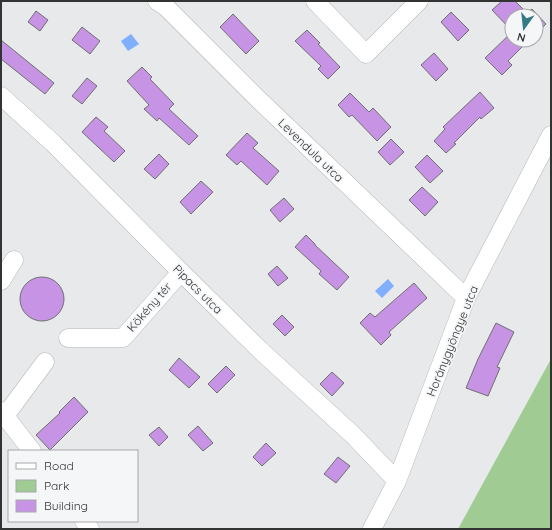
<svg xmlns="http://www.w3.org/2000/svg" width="552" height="530" font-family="Quicksand,sans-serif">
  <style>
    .green { fill: #a0cc93 }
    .water { fill: #80affd }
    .building { fill: #c794e5; stroke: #706f70 }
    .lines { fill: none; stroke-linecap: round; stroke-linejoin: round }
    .street-casing { stroke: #b6b7b9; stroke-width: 19 }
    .street { stroke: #fff; stroke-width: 18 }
    .labels { text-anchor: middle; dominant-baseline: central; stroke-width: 3.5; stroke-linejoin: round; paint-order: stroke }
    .street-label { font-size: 12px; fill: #323333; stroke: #f5f6f8 }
  </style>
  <rect width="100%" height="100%" fill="#e8e9eb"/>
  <path class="green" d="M551,359V529H458Z"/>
  <path class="water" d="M131,34L139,44L128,51L121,41Z
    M388,279L394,286L382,298L375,291Z"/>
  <path class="building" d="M502,1H515L527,13L532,9L546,24L536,34V16H512V31L492,10Z
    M36,11L48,20L40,31L28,22Z
    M451,12L469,30L458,41L441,22Z
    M233,14L259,41L246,54L220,27Z
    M82,27L100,41L90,54L72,40Z
    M307,30L320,43L318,44L340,67L328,79L318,69L321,66L295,41Z
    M512,32V40H529L508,61L512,65L502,75L485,58Z
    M1,40L54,83L45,94L1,59Z
    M434,53L448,69L436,81L421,65Z
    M142,67L152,77L150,79L174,104L169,109L198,136L189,145L159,118L157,121L144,109L149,105L127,81Z
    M87,78L97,86L82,104L72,96Z
    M480,92L494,108L481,119L480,117L454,143L456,144L446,153L434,141L445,129L443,127Z
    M350,93L369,112L373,108L391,127L377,141L352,115L349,117L338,105Z
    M96,117L108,127L104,131L125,151L114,162L82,132Z
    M247,133L258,143L253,148L279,171L267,185L241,161L237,165L226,155Z
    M391,139L404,152L390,165L378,152Z
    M159,154L169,164L155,179L144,169Z
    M427,155L443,171L430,183L415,167Z
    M201,181L213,192L191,214L180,202Z
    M422,187L438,202L425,216L409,200Z
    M284,198L294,209L280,222L270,210Z
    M306,235L315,244V245L349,277L337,290L319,274L321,271L295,247Z
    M277,266L288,278L278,286L268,274Z
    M20 299a22 22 0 1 1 44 0a22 22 0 1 1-44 0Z
    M414,283L427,298L389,332L391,335L381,345L360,323L370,313L375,317Z
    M282,315L294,327L285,336L273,324Z
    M496,323L514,332L497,367L500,368L488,396L466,388L478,359Z
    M179,358L200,377L189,388L169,370Z
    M226,366L235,375L217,393L208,384Z
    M332,372L344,383L332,396L320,384Z
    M74,397L88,412L50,450L36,435L60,413L59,412Z
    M198,426L213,443L203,451L188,435Z
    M159,427L168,437L159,446L149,435Z
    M266,443L276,453L262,466L253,457Z
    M338,457L350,466L336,483L324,474Z"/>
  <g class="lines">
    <defs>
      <path id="street" d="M157,1L166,7L256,97L466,298
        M315,1L366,54L419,1
        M1,96L53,143L181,272L261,351L353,435L397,481
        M1,281L14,260
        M68,338H123L181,272
        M1,411L32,451
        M5,416L45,362
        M84,521L90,529
        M372,529L397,481L466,298L551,135"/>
    </defs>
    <use href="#street" class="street-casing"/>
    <use href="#street" class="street"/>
  </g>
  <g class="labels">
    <g class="street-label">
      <text transform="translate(311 150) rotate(44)">Levendula utca</text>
      <text transform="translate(198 289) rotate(45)">Pipacs utca</text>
      <text transform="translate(149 307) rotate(-49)">Kökény tér</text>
      <text transform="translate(452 341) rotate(-68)">Horánygyöngye utca</text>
    </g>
  </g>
  <rect width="552" height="530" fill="none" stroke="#323333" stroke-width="4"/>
  <rect x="8" y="450" width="130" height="72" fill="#f5f6f8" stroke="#a7a8a9"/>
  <rect x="16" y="463" width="20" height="6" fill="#ffffff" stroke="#a7a8a9"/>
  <text x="44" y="470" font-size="12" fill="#323333">Road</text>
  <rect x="16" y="480" width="20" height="12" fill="#a0cc93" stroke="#a7a8a9"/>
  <text x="44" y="490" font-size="12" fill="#323333">Park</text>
  <rect x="16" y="500" width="20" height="12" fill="#c794e5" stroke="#a7a8a9"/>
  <text x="44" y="510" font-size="12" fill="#323333">Building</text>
  <g transform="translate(524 28) rotate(195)"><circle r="19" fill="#f5f6f8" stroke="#a7a8a9"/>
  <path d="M0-3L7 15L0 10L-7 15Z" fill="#347b86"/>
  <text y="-6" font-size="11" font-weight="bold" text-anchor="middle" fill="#323333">N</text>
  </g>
</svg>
